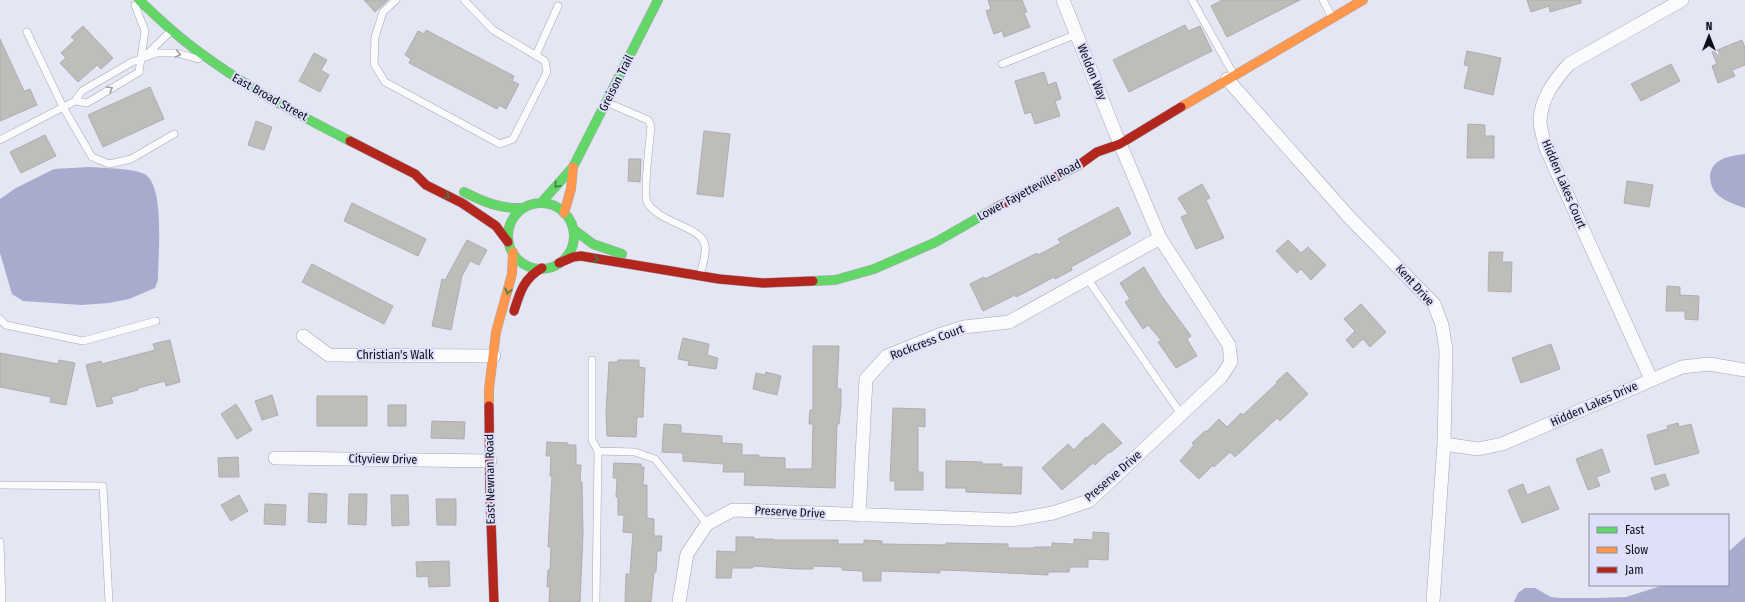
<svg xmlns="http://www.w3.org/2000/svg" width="1745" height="602" font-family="'Fira Sans Condensed',sans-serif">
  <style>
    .water { fill: #a8aace }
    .building { fill: #bfbdb9; stroke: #aeadaf }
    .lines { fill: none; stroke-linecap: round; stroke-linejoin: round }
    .lane-casing { stroke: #a5a6b1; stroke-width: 8 }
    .street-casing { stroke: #a5a6b1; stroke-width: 14 }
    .fast-casing { stroke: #a5a6b1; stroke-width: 10 }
    .slow-casing { stroke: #a5a6b1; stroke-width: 10 }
    .jam-casing { stroke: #a5a6b1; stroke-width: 10 }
    .lane { stroke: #fbfbfd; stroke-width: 7 }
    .street { stroke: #fbfbfd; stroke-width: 13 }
    .fast { stroke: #63d668; stroke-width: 9 }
    .slow { stroke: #ff974d; stroke-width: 9 }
    .jam { stroke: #b3261e; stroke-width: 9 }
    .oneway { stroke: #9c9ca1 }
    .oneway2 { stroke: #3d7c44 }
    .labels { text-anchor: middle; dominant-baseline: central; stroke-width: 4; stroke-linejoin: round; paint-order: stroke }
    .street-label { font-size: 12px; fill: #0e0e17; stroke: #dee0fa }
  </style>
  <rect width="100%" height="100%" fill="#e4e6f4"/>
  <path class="water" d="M1745,154V208C1734,204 1723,201 1715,192C1712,188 1710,182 1710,177C1711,158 1730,156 1745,154Z
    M89,167C101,168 137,168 146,175C165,189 158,256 158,280L155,288L129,299L109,303L82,305L23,301L12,294L0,253V199L16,188L54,169Z
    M1745,537V602H1514L1518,593L1525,588H1535L1551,597L1560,598H1598L1626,597L1664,585H1728V552Z"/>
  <path class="building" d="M364,0H388L375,12Z
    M988,0H1022L1027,12L1024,13L1030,27L1004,37L1002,31L994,34L986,11L991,9Z
    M1222,0H1300L1227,37L1211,6Z
    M1527,0H1581V3L1550,12L1549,6L1531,12Z
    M1185,25L1188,31L1200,26L1212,51L1129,92L1113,60Z
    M83,26L113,58L101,69L97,65L78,82L60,63L66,58L61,53L75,40L71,37Z
    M426,30L514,76L512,81L519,84L506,109L499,105L497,109L409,63L411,59L405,55L418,31L424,34Z
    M0,39L24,91L30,89L37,105L0,121Z
    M1742,40L1745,48V65L1732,70L1735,76L1718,83L1712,66L1717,64L1712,52Z
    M1467,51L1501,58L1493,95L1464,88L1469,66L1464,65Z
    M314,53L327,60L321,70L329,75L320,92L299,81Z
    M1671,64L1680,81L1641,101L1631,84Z
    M1044,72L1048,85L1056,82L1061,99L1055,101L1060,116L1035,124L1031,112L1025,114L1015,81Z
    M150,87L164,119L103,147L88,115Z
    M256,121L272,127L264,150L248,145Z
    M1468,124L1485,125V136H1494V158H1467Z
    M704,131L730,134L723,197L697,194Z
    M45,135L56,156L21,173L10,152Z
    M629,159H641L640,182L628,181Z
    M1627,181L1653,185L1649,207L1624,203Z
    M1202,184L1210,198L1206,200L1224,238L1196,249L1181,217L1188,214L1178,198Z
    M352,203L426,239L418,256L344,221Z
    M1118,207L1131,234L1071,267L1072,270L1055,279L1054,277L1026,292L1016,297L1015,295L983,311L970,284L984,277L985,279L1037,253L1038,255L1061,243L1058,239Z
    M467,240L487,250L479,265L470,261L462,276L451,330L432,326L442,279L445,280Z
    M1288,240L1301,253L1308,247L1326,265L1311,280L1301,269L1297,273L1276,251Z
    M1489,252H1503L1502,262H1512L1511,292L1488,291Z
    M312,264L393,306L384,324L302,282Z
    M1144,267L1161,295L1191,336L1187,339L1197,356L1176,368L1158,342L1161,340L1148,325L1143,329L1125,302L1130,299L1120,283Z
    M1667,286L1680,287V295L1699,296L1698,320L1685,319V311H1666Z
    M1361,304L1386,332L1370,347L1363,339L1353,348L1346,340L1355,331L1344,319Z
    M683,338L709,344L707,355L718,358L716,369L688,365L689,361L678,359Z
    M170,340L180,382L166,386L165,381L138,388V390L111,397L113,403L97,407L86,365L101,361L102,364L155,350L153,344Z
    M1551,344L1560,369L1521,383L1512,358Z
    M813,346H839L837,389H841V405L839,424H837L835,488L744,485L745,472H723L724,464L683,461V453L662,452L664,424L681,425V433L722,436V443L742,444V455H759V457L785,458V469H812L813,424H809L810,410H813Z
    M0,353L58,364L59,360L75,363L66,405L50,402L51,397L0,387Z
    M618,360H639V367L645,368L643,417H637L636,437L607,436L606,412L609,362H618Z
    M766,372L781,376L777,395L753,389L756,373L765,375Z
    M1287,372L1308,394L1280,421L1277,418L1235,457L1230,452L1214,467L1213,465L1199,479L1180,461L1194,445L1192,443L1205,431L1206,432L1219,419L1227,427L1241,413L1243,415L1277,383L1276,382Z
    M272,395L278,415L262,420L255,401Z
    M317,396H367V426H317Z
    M236,404L252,430L237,439L221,414Z
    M388,405H406V426H388Z
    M893,408L925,409V427L918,426V472H923V490H895V481H890Z
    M432,421L465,422L464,439L431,438Z
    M1103,423L1122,443L1110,453L1109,452L1095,465L1093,463L1062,490L1042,468L1068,444L1074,450L1086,437L1087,438Z
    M1678,423L1679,427L1691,424L1699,453L1655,465L1647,435L1668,429L1667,426Z
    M547,442L568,443V445H576V465H581L580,482H582L583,533L580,602H549L550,587H547L548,570H550L551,547H548L552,476H550L551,456H546Z
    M1602,449L1610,472L1596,477L1600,486L1588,490L1576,459Z
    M238,457L239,477H219L218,458Z
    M946,461L982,462V464H1002V467H1022L1021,494L966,492V488H946Z
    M614,463L641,464V467H644L643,485H647V518L654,519V536H662L661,551H657L656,572H654L651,602H625L626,574H630L633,533L623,532L624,515H618V497H616L617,478H613Z
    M1665,474L1669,485L1655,490L1651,478Z
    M1523,484L1527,495L1549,486L1559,509L1522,523L1508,490Z
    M309,493L327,494L326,523L308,522Z
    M349,494H367L366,525L348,524Z
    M239,495L248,511L231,521L221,505Z
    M391,495H408L409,525L392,526Z
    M436,499H456V525H437Z
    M265,504L286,505L285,525L264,524Z
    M1093,532L1109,533L1108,560L1088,559V567H1070L1069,572H1048V575L969,571L940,570V573L881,571V581H863V571L842,570V567L813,566V569H797L753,566V568H732L731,578H716L717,551L736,552V537H754V539H773V540H838V544H864V540L882,541V544L945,545L946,543L1008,544V548H1034V547H1052V543L1074,544V539L1093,540Z
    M449,561L450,586L429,587L428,576L417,577L416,562Z"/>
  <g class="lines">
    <defs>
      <path id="lane" d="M396,0L383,12L375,37L374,64L385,82L500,144L513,139L547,72L545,61L493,30L464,0
        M1192,0L1234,75
        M1323,0L1332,17
        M27,32L63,107L92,157L109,164L131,159L174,134
        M536,55L558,6
        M145,56L171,31
        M1002,64L1077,34
        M75,101L87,103L139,72L145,31L135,5
        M606,102L648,120L651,126C650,140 643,192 647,202C658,222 697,226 704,242C708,251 702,266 700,275
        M0,140L75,101L82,91L132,62L157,53H177L198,59
        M1087,278L1181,414
        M0,319L6,325L83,341L156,321
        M592,360V440L598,451L596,602
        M598,451L635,452L655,459L707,524
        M0,485L103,486L109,602
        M0,542L2,602"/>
      <path id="street" d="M1227,79L1349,217L1434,304L1442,325L1446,350L1444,444L1433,602
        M303,336L329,355L494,356
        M1651,379L1546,148C1544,140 1540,129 1540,121C1541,98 1554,81 1569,64L1682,0
        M1444,444L1478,449L1502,444L1682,367L1709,364L1745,370
        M275,458L490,461
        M859,515L866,379L887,356L939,335L964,327L1009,322L1160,238
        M679,602L687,554L707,524L733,510L1012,520L1053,513L1089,501L1221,377L1231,362L1229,345L1160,238L1115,132L1063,0"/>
      <path id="fast" d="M139,0C159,19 179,38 202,54C248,88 299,115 350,141
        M464,192C484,202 500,209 523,208
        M541,203L573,167L658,0
        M508 236a33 33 0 1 1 66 0a33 33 0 1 1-66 0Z
        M573,229L593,244L622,254
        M813,281L835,280L874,269L936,242L997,207"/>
      <path id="slow" d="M1181,107L1363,0
        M564,213L571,189L573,167
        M489,406V389L496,332L512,274L513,252"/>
      <path id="jam" d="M350,141L415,174L426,185L462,203L496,226L508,242
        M997,207L1079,165L1097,152L1120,144L1181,107
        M559,263L573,257L581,256L719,279L763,283L813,281
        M514,311C520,292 524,278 542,268
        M489,406L490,493L494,602"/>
    </defs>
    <use href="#lane" class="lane-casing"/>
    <use href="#street" class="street-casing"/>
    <use href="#fast" class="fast-casing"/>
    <use href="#slow" class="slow-casing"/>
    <use href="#jam" class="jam-casing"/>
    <use href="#lane" class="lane"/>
    <use href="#street" class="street"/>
    <use href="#fast" class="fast"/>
    <use href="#slow" class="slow"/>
    <use href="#jam" class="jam"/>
  </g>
  <defs><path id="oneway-chevron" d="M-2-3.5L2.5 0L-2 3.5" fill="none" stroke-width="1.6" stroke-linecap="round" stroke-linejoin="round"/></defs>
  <g class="oneway">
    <use href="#oneway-chevron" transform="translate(178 54) rotate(10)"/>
    <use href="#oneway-chevron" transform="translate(110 89) rotate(-30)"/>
  </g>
  <g class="oneway2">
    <use href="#oneway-chevron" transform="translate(557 185) rotate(131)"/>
    <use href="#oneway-chevron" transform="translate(447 196) rotate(27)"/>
    <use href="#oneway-chevron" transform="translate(596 259) rotate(10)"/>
    <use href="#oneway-chevron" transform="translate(508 291) rotate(105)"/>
  </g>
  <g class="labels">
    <g class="street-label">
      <text transform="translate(1092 72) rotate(68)">Weldon Way</text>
      <text transform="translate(616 83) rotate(-63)">Greison Trail</text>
      <text transform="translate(270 97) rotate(29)">East Broad Street</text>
      <text transform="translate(1564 184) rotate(67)">Hidden Lakes Court</text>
      <text transform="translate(1029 190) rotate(-28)">Lower Fayetteville Road</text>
      <text transform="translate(1415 285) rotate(48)">Kent Drive</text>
      <text transform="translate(927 342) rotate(-21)">Rockcress Court</text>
      <text x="395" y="355">Christian's Walk</text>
      <text transform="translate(1594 404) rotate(-24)">Hidden Lakes Drive</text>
      <text transform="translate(383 459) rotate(1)">Cityview Drive</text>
      <text transform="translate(1113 476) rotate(-41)">Preserve Drive</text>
      <text transform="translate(490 479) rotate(-91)">East Newnan Road</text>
      <text transform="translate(790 512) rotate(3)">Preserve Drive</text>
    </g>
  </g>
  <rect x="1589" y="514" width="140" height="72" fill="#dee0fa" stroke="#8b8c9f"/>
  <rect x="1597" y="527" width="20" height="6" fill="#63d668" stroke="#8b8c9f"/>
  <text x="1625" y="534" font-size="12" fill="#0e0e17">Fast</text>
  <rect x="1597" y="547" width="20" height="6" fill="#ff974d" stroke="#8b8c9f"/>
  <text x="1625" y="554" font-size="12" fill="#0e0e17">Slow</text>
  <rect x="1597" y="567" width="20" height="6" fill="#b3261e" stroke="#8b8c9f"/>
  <text x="1625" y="574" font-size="12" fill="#0e0e17">Jam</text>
  <g transform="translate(1709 36)" stroke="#dee0fa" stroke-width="3" paint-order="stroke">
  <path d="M0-3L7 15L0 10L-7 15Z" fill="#0e0e17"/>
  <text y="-6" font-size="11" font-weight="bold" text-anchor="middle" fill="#0e0e17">N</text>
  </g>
</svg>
